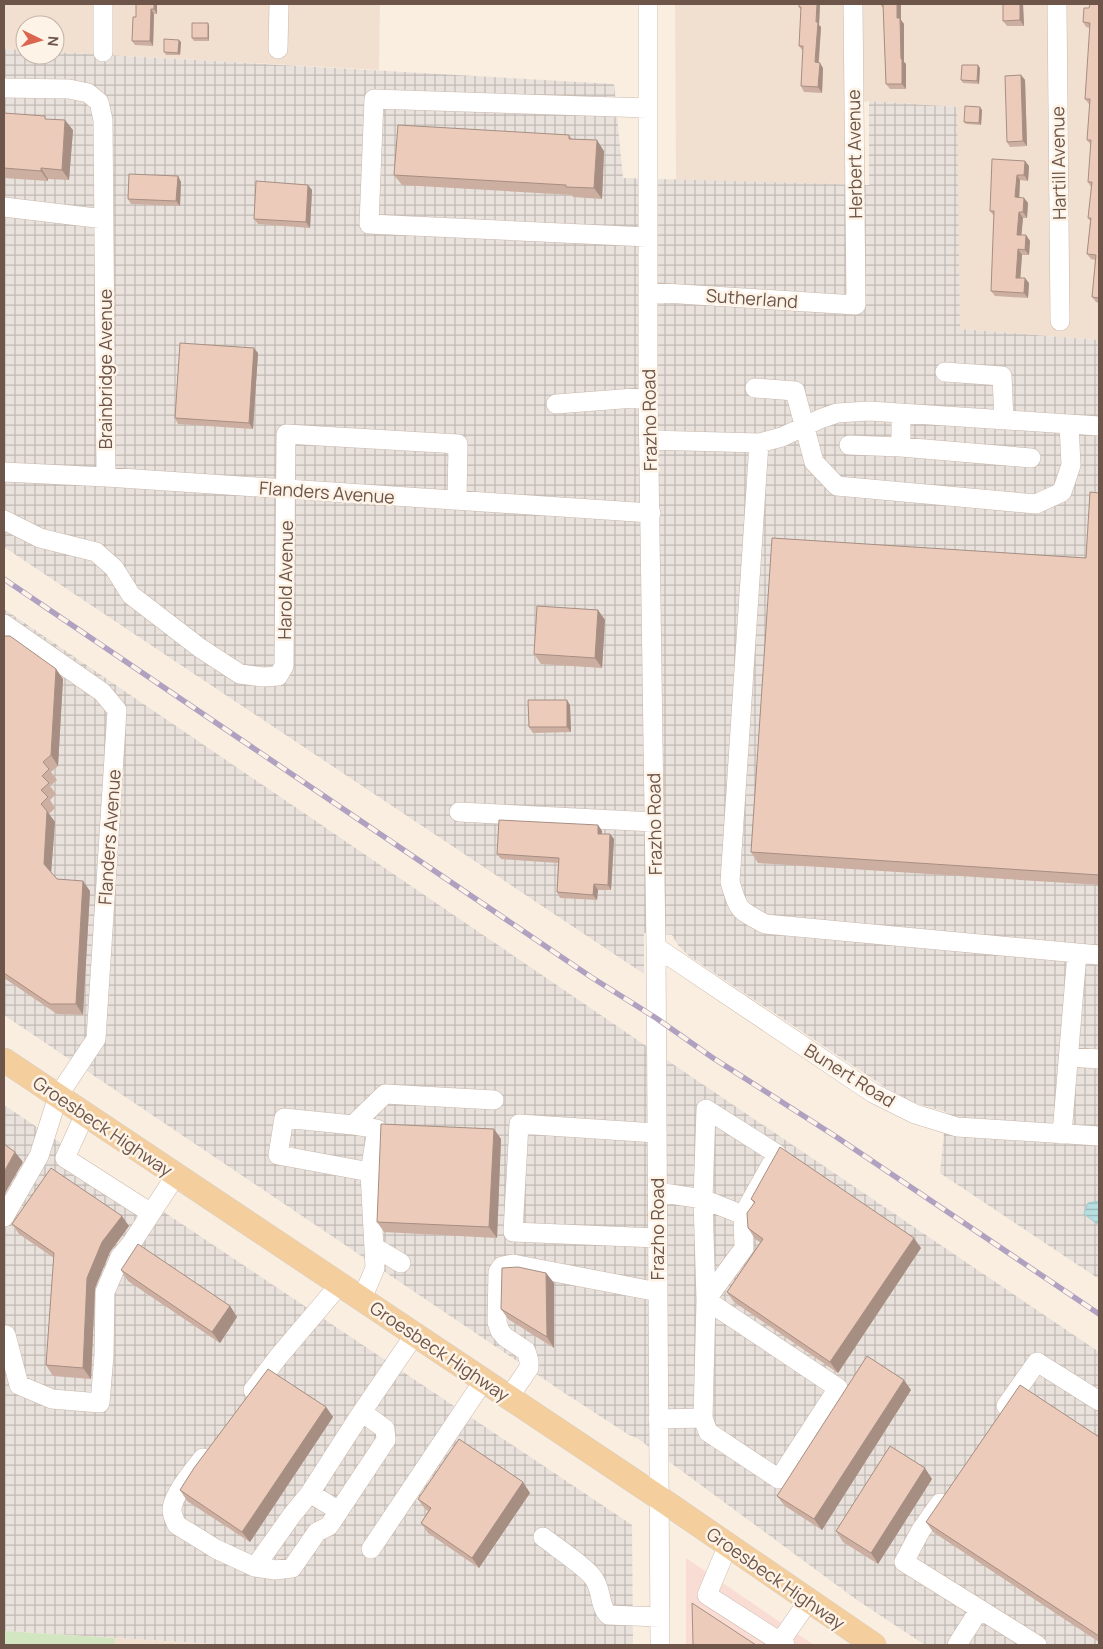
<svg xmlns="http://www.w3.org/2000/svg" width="1103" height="1649" font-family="Manrope,sans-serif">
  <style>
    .residential { fill: #f1e0d0 }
    .commercial { fill: #f9ddd5 }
    .industrial { fill: url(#industrial-grid) }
    .green { fill: #d2e6c1 }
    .water { fill: url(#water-rules); stroke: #9ecdd2 }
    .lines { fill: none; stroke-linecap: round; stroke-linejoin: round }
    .minor-casing { stroke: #cbb8ab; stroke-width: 20 }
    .major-casing { stroke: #d6cfcc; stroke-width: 25 }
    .minor { stroke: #fff; stroke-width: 19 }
    .major { stroke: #f4ce9d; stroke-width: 24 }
    .rail-casing { stroke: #b0a1c1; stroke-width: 5.5 }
    .rail { stroke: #fdf3e6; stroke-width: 4; stroke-dasharray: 11; stroke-linecap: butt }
    .wall { fill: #ccafa0 }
    .shaded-wall { fill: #a68e82 }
    .building { fill: #edcbba; stroke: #a68e82 }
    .labels { text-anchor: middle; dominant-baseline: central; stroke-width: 5; stroke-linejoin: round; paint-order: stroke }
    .street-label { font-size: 18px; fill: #6e554a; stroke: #fdf3e6 }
  </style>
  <defs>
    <pattern id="industrial-grid" width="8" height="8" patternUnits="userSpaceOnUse" patternTransform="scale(1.25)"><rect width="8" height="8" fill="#e9e1dc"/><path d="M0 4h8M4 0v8" fill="none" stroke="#c1b9b4"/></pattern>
    <pattern id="water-rules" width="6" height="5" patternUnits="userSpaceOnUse" patternTransform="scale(1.25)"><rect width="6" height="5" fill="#b7dee1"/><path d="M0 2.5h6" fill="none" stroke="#99b7b8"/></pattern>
  </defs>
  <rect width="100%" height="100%" fill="#faeee0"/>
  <path class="residential" d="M4,4H380L379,70L55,52V25H25V50L4,49Z
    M675,4H1099V340L960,329L956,107L869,101L848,106V185L676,180Z
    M115,1638L230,1645H115Z"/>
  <path class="commercial" d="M686,1558L814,1645H686Z"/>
  <path class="industrial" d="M4,49L25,50V55H55V52L614,84L623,178L869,185V101L957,107L960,329L1099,340V1279L940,1173L946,1112L912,1102L885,1087L689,956L678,945L672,935L644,933V974L4,547Z
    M4,609L686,1073L1099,1352V1645H925L857,1600L637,1438L629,1435L563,1392L4,1015Z
    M4,1105L632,1525L633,1645H230L4,1631Z"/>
  <path class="green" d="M4,1631L115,1638V1645H4Z"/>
  <path class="water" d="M1099,1201V1225L1084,1214L1088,1203Z"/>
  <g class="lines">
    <defs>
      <path id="minor" d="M648,4V397L656,947L660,1645
        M1057,4L1060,321
        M278,49L279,4
        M103,52V4
        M4,88L69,89L88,93L99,102L103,120L106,477
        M648,108L374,99L369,224L648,237
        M4,207L104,219
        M648,292L856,305L853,4
        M945,372L1002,376L1004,420
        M755,388L795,391L814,462L837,486L1036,504L1062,492L1071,465L1069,424
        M556,404L648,397
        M649,440L759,443L782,437L820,419L837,413L869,411L1099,426
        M759,443L730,882C739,911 737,909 765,924L1077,953L1062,1134
        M849,445L901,447V413
        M901,447L1031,458
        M4,472L106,477L651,513
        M4,520L40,538L96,552L114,568L131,595L200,648L240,674L263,677L278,676L284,666L286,434L458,444L457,500
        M4,624L102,692L117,710L96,1039L58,1096L39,1156L4,1217
        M459,812L654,822
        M656,947L873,1093L915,1114L957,1127L1099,1136
        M1077,953L1099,955
        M1069,1057L1099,1059
        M706,1109L777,1154L743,1215L703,1199Z
        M85,1114L65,1158L151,1213
        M353,1125L377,1129L370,1172L375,1268L362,1299
        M656,1133L519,1124L513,1232L657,1238
        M370,1172L278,1155L284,1118L353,1125L385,1094L494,1100
        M657,1192L703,1199L706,1300L703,1418L658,1419
        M374,1247L401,1263
        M6,1335L19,1385L52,1399L100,1403L104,1355L105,1292L120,1257L131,1244L176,1175
        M253,1390L279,1356L340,1284
        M509,1397L529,1368V1361L526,1351L505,1337L500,1331L497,1322L498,1272L502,1266L513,1264L658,1292
        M1006,1406L1037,1362L1099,1401
        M703,1418L708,1432L779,1479L838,1388L706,1300L744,1248L743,1215
        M203,1458C194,1469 172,1496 172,1510C172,1514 175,1521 177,1525L216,1549L255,1567L292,1515L310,1493L362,1412L415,1334
        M310,1493L339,1511
        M940,1503L921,1530L904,1562L1037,1645
        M543,1537C554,1546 588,1568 594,1579C602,1590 599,1605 608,1615L660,1617
        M728,1545L707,1595L785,1645
        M371,1549L484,1380
        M255,1567L275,1570L292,1568L317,1532L329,1526L386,1440L385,1429L362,1412
        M778,1645L809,1600
        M957,1645L979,1610"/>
      <path id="major" d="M4,1060L658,1497L874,1645"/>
    </defs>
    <use href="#minor" class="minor-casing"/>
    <use href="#major" class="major-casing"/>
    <use href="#minor" class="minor"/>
    <use href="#major" class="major"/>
    <defs>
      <path id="rail" d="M4,579L591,977L656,1018L713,1058L835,1136L1099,1314"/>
    </defs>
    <use href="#rail" class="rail-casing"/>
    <use href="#rail" class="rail"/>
  </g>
  <path class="wall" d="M157,4V14H154L153,46L135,45L132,41L136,17Z
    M799,4H820L819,25L821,27L819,62L823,68L822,93L804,92L801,86L803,51L799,46L801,10L799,7Z
    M880,4H901V20L904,24V62L906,64V89H890L886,84L883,8Z
    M1023,4L1024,26H1007L1003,21Z
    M1099,4V303L1096,302L1092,297L1095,260L1091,259L1087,254L1090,221L1088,218L1091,187L1088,182L1091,145L1087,140L1090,104H1089L1085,99L1090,28L1086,27L1083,22L1089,8Z
    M209,26V41H194L192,38Z
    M181,42L180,55H166L164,52Z
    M980,68L979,84L963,83L961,80Z
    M1021,75L1025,80L1027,146L1010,147L1007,142Z
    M982,110L981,125L966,124L964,122Z
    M4,113L46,119L73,130L69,180L48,179V181L4,178Z
    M569,135L572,139L604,151L602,199L573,197L572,195L402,185L394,175Z
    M1025,161L1029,166L1028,181L1020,180L1019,198H1024L1028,203L1027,218H1023L1021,235H1026L1030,241L1029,255H1022L1020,278L1029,283L1028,298L995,296L991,291L994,216L990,211Z
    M178,176L181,182L180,206L131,204L128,199Z
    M308,185L312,190L310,228L258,224L254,219Z
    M258,353L253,429L178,424L175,418Z
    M1099,493V885L758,863L751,852L1086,558Z
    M598,610L605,620L602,668L541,664L534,654Z
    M4,636L56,669L63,679L58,766L51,772L57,780L50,786L56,794L50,800L55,808L49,814L55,822L51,872L57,879L90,891L83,1015L57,1014L4,978Z
    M570,705L571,732L533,733L529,727Z
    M598,825L602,831V834H610L614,839L611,890H598L597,900L560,898L557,892L558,863L501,859L497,854Z
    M494,1129L501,1139L497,1238L384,1232L377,1222Z
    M751,1199L921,1248L838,1373L734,1302L727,1292L760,1242L755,1239L748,1228L754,1203Z
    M12,1224L129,1226L110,1252L95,1288L91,1379L53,1376L46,1365L54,1258L19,1234Z
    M121,1270L230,1306L237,1317L220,1343L128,1281Z
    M546,1273L554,1283V1348L508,1319L501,1309Z
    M911,1390L822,1530L785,1506L777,1496Z
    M326,1407L333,1417L250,1542L187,1501L180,1490Z
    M1099,1437V1642L933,1532L926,1522Z
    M932,1479L878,1564L843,1542L836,1531Z
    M530,1493L479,1568L428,1533L421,1523L428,1511L425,1509L418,1499Z"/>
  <path class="shaded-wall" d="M154,4H157V14L154,9Z
    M817,4H820L819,25L821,27L818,67L815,62Z
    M897,4H901V20L904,24V62L906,64V89L902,84L897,18Z
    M1020,4H1023L1024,26L1020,20Z
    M151,9L154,14L153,46L150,41Z
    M208,23L209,26V41L208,38Z
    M179,40L181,42L180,55L178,53Z
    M820,63L823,68L822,93L818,87Z
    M978,65L980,68L979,84L977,81Z
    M1021,75L1025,80L1027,146L1023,141Z
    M980,107L982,110L981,125L979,123Z
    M65,120L73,130L69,180L62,170Z
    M597,140L604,151L602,199L594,188Z
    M1025,161L1029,166L1028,181L1024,175Z
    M41,168L48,179V181L41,171Z
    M1017,175L1020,180L1019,203L1015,197Z
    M178,176L181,182L180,206L176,201Z
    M308,185L312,190L310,228L306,222Z
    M1024,198L1028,203L1027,218L1023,212Z
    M1019,212L1023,218L1021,240L1017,235Z
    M1026,235L1030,241L1029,255L1025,250Z
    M1018,249L1022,255L1020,283L1016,278Z
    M1025,278L1029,283L1028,298L1024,293Z
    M254,348L258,353L253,429L249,423Z
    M598,610L605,620L602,668L595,658Z
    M56,669L63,679L58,766L51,755Z
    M567,700L570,705L571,732L567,727Z
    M47,811L55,822L51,874L44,864Z
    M598,825L602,831L601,839L598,834Z
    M610,834L614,839L611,890L608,885Z
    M83,881L90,891L83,1015L76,1004Z
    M594,884L598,890L597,900L593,895Z
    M494,1129L501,1139L497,1238L489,1227Z
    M15,1152L23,1162L4,1195V1172Z
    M122,1216L129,1226L110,1252L95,1288L91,1379L83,1368L87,1278L102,1242Z
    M914,1238L921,1248L838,1373L830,1362Z
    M546,1273L554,1283V1348L547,1337Z
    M230,1306L237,1317L220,1343L212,1332Z
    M904,1380L911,1390L822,1530L814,1519Z
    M326,1407L333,1417L250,1542L242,1532Z
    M925,1468L932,1479L878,1564L871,1553Z
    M523,1482L530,1493L479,1568L472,1558Z"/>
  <path class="building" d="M136,4H154V9H151L150,41H132L133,17H136Z
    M799,4H817L816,22H818L815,62L820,63L818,87L801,86L803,46H799L801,7H799Z
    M880,4H897V18H900L901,59H902V84H886L883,4Z
    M1003,4H1020V20L1003,21Z
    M1090,4H1099V298L1092,297L1096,255L1087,254L1091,218H1088L1092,182H1088L1091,140H1087L1090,99H1085L1090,23L1083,22L1084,8H1089Z
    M192,23H208V38H192Z
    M164,39L179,40L178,53L164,52Z
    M962,65H978L977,81L961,80Z
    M1021,75L1023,141L1007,142L1005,76Z
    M965,106L980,107L979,123L964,122Z
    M4,113L45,116V119L65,120L62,170L41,168V171L4,168Z
    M398,125L569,135V139L597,140L594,188L566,187V185L394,175Z
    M992,159L1025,161L1024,175H1017L1015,197L1024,198L1023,212H1019L1017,235H1026L1025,250L1018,249L1016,278H1025L1024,293L991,291L994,211H990Z
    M129,174L178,176L176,201L128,199Z
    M256,181L308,185L306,222L254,219Z
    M180,343L254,348L249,423L175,418Z
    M1090,492L1099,493V875L751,852L772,538L1086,558Z
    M537,606L598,610L595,658L534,654Z
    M4,636H10L56,669L51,755L43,762L49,769L42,776L49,783L41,790L48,797L41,804L47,811L44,864L57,879L83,881L76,1004H50L4,973Z
    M528,700H567V727H529Z
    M499,820L598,825V834H610L608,885L594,884L593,895L557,892L559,858L497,854Z
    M381,1124L494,1129L489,1227L377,1222Z
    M4,1144L15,1152L4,1172Z
    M780,1147L914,1238L830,1362L727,1292L763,1239L748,1228L747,1213L755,1202L751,1199Z
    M51,1168L122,1216L102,1242L87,1278L83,1368L46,1365L54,1253L12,1224Z
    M138,1244L230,1306L212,1332L121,1270Z
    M518,1267L546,1273L547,1337L501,1309L502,1268Z
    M867,1356L904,1380L814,1519L777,1496Z
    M268,1369L326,1407L242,1532L180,1490L194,1468Z
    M1020,1385L1099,1437V1636L926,1522Z
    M459,1439L523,1482L472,1558L421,1523L431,1508L418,1499Z
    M890,1446L925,1468L871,1553L836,1531Z
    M692,1603L756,1645H695L693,1644Z"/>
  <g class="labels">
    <g class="street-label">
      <text transform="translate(854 154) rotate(-91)">Herbert Avenue</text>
      <text transform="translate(1058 163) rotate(-91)">Hartill Avenue</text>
      <text transform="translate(752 298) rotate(4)">Sutherland</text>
      <text transform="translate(105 369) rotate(-90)">Brainbridge Avenue</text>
      <text transform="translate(649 420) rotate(-91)">Frazho Road</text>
      <text transform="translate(327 492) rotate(4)">Flanders Avenue</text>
      <text transform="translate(285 580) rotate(-89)">Harold Avenue</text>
      <text transform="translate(654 824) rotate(-91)">Frazho Road</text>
      <text transform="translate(109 837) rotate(-86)">Flanders Avenue</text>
      <text transform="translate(850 1075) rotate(32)">Bunert Road</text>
      <text transform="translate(103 1126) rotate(34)">Groesbeck Highway</text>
      <text transform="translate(657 1229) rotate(-90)">Frazho Road</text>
      <text transform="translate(440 1351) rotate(34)">Groesbeck Highway</text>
      <text transform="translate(776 1578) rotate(35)">Groesbeck Highway</text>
    </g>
  </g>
  <rect width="1103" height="1649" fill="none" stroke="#6e554a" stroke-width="10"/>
  <g transform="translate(40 40) rotate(95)"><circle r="24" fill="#fdf3e6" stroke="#c4b4a8"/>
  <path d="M0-4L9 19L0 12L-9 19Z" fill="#db654e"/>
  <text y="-8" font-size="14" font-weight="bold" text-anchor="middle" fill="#6e554a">N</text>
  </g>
</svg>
